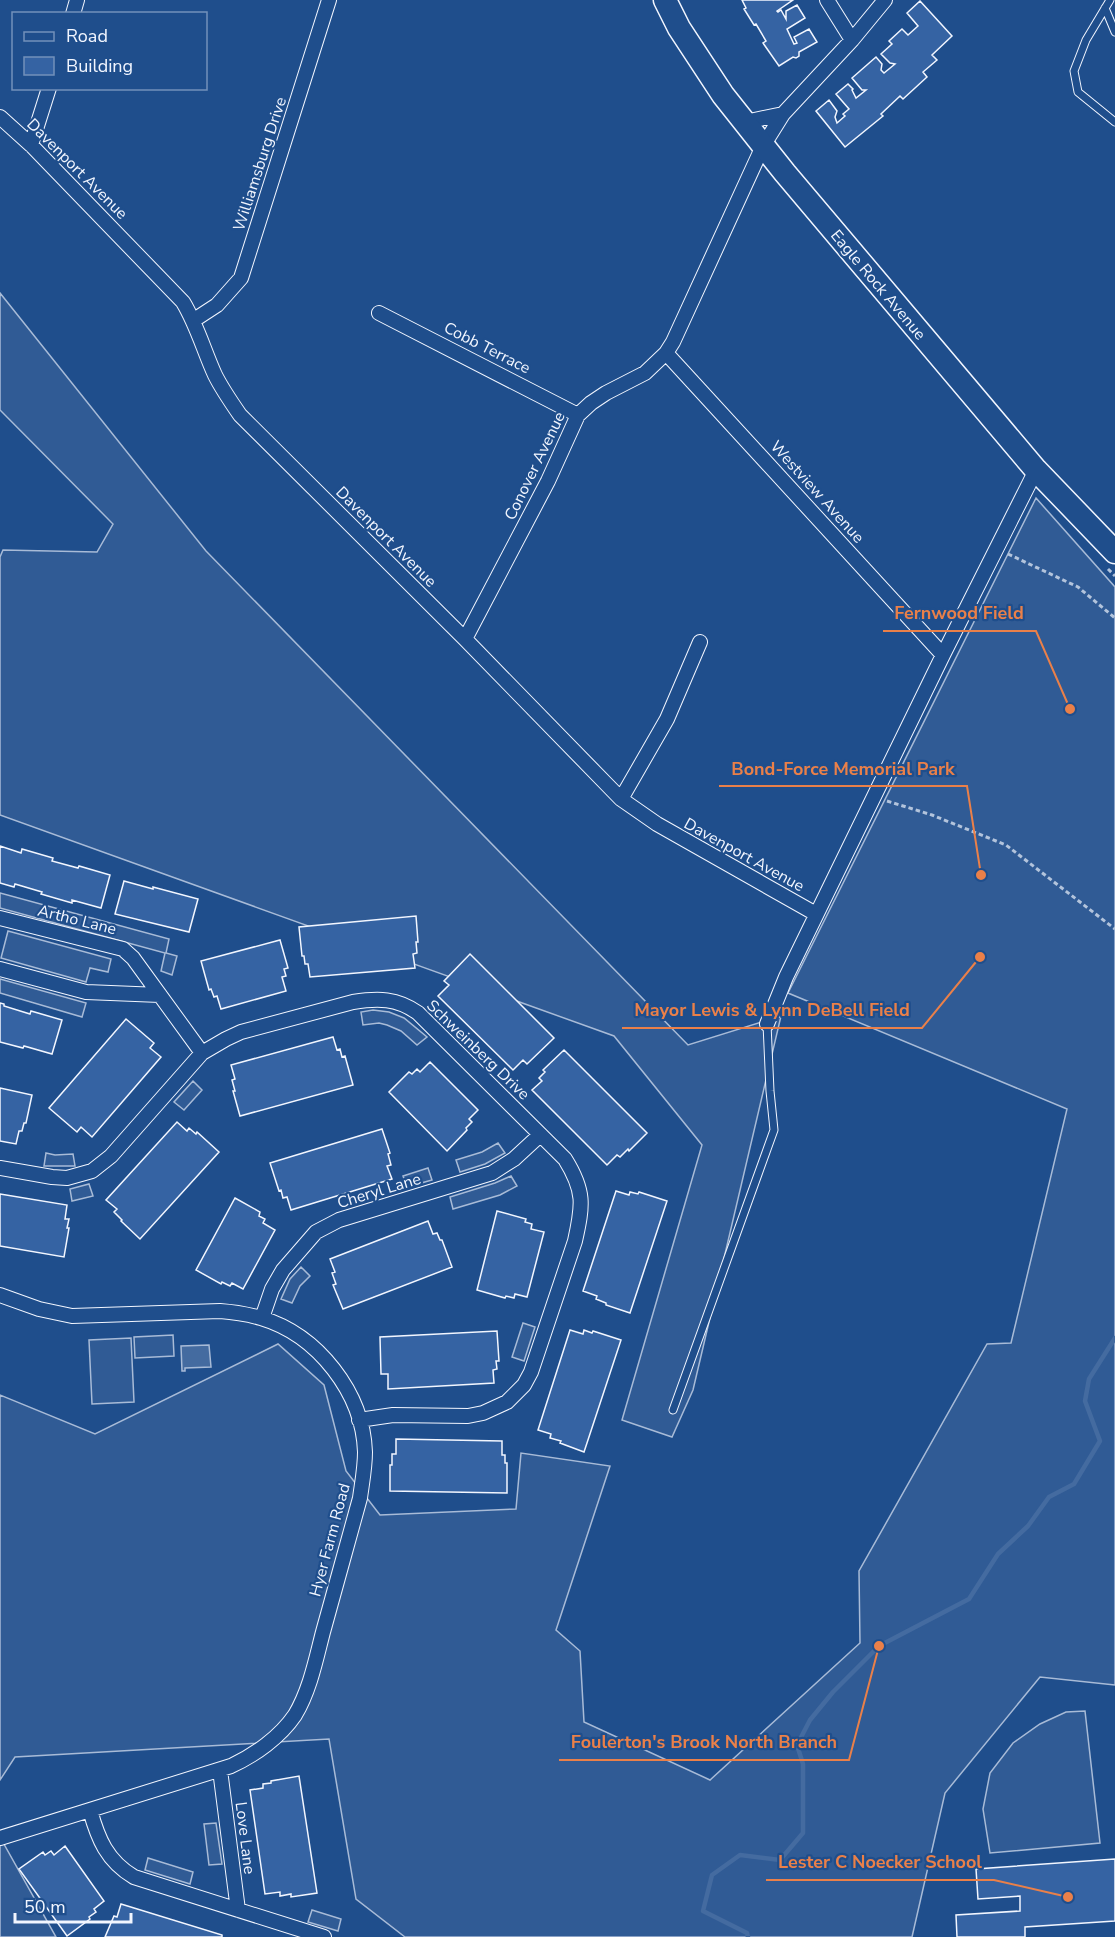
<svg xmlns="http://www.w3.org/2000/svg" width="1115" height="1937" font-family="'Nunito Sans',sans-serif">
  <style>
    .built { fill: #305b95; stroke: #a8bbd7; stroke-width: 1.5 }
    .water { fill: #446ba0; stroke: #a8bbd7; stroke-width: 1.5 }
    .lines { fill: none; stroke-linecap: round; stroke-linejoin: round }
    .stream { stroke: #446ba0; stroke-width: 4.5 }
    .building { fill: #3563a3; stroke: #f2f6ff; stroke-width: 1.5 }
    .lane-casing { stroke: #f2f6ff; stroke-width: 9 }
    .street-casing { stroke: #f2f6ff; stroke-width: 16 }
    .primary-casing { stroke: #f2f6ff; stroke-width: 25 }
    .path { stroke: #b3c4dc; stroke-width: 3; stroke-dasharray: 4.5 3; stroke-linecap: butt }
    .lane { stroke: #1f4e8c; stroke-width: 7 }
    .street { stroke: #1f4e8c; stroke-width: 14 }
    .primary { stroke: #1f4e8c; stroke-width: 22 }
    .labels { text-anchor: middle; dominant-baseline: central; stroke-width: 4.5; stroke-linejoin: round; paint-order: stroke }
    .street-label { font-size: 16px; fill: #f2f6ff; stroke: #1f4e8c }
    .leader { fill: none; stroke: #ea8049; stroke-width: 2 }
    .callout-dot { fill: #ea8049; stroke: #1f4e8c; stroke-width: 2 }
    .callout-label { font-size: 18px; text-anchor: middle; font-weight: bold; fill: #ea8049; stroke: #1f4e8c; stroke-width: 4.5; stroke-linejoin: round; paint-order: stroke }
  </style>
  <rect width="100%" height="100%" fill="#1f4e8c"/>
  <path class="built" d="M0,293L206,551L688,1045L781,1016L693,1390L672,1437L622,1420L702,1145L614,1036L0,815V557L3,550L97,552L113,524L0,410Z
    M1036,498L1115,587V1685L1040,1677L945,1793L912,1937H405L356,1899L329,1739L15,1757L0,1780V1395L95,1434L278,1344L324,1385L346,1471L380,1515L516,1509L521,1453L610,1466L556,1630L580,1651L584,1722L710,1780L860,1643L859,1571L987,1344L1011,1343L1067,1109L788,993Z
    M0,893L169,939L166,953L177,956L172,975L161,971L165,953L0,908Z
    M8,931L111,959L108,972L90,968L86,982L1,958Z
    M0,979L86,1003L82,1017L0,993Z
    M373,1010L389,1012L404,1018L427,1037L417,1045L401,1031L387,1025L379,1023L363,1025L361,1012Z
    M193,1081L202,1090L184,1110L174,1102Z
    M498,1143L505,1153L485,1164L460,1172L456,1160L482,1152Z
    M46,1153L55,1155L73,1154L75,1166H44Z
    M428,1168L432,1180L407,1187L403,1176Z
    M511,1176L517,1186L500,1195L453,1209L450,1197L495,1183Z
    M89,1184L93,1196L72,1201L70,1189Z
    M301,1267L310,1276L300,1286L292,1303L281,1299L290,1279Z
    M523,1323L535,1327L524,1361L512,1357Z
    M173,1335L174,1356L135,1358L134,1337Z
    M131,1338L134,1402L92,1404L89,1340Z
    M1085,1711L1100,1843L990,1853L983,1809L990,1773L1013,1743L1040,1724L1066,1712Z
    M216,1823L222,1864L209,1865L204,1824Z
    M0,1837L56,1937H0Z
    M148,1858L193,1872L190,1884L145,1870Z
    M312,1910L341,1919L338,1931L308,1922Z"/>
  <path class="water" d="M209,1345L211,1367L185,1368V1371H182L181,1346Z"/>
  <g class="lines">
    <path class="stream" d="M748,1937L747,1933L703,1911L712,1875L740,1855L780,1860L803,1833V1764L797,1745L810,1720L833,1692L879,1646L969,1599L998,1554L1028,1526L1049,1497L1074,1484L1100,1441L1085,1401L1089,1379L1115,1338"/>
  </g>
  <path class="building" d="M742,0H793L777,11L778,12L781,10L786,19V11L797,5L805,18L787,29L794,44L797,43L794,37L809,29L817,42L799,52V56L796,58L793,57L779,66L763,43L766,41L756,24L754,25L744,9L746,8Z
    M920,1L952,36L932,55L937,60L923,72L927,77L903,99L900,96L881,114L883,116L845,147L816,111L829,100L837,111L835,117L837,123L845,116L843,114L849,109L836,94L848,84L853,89L852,90L856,98L866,90H862L852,78L876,57L882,64L881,70L884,73L895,64L890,63L881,54L892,44L889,41L902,29L908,35L918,26L907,13Z
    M0,846L21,853L22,849L53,858L52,861L78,868L79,866L110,875L101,908L72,900V903L41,894L42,892L15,884L14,887L0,883Z
    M124,881L153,889V887L198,899L189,932L115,914Z
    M416,916L418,942H416L417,953L413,954L415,968L310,977L308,964H305L304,956H302L299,927Z
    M280,940L288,968L284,969L286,976L282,977L286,991L221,1009L217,996L214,997L211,989L209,990L201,961Z
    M470,954L554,1038L527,1064L523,1060L513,1070L438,996L449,985L444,981Z
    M0,1003L4,1004V1006L30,1014L31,1011L62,1020L52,1054L24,1046L23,1048L0,1042Z
    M126,1019L154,1043L150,1048L161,1057L92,1137L81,1127L77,1132L49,1108Z
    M333,1037L337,1050L340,1049L342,1057L345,1056L353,1085L240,1116L233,1091H235L232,1080L235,1079L231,1065Z
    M564,1050L647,1133L629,1151L628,1149L620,1157L617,1155L607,1165L532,1090L542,1081L539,1078L545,1072L543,1070Z
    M430,1062L478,1110L469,1119L472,1122L466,1128L467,1130L447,1151L389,1092L409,1072L412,1074L417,1069L420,1072Z
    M0,1088L32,1095L26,1123H24L22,1131H19L16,1144L0,1141Z
    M177,1122L187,1131L189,1128L196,1134L197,1132L219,1152L140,1239L121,1221L122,1220L114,1212L117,1209L106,1200Z
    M382,1129L390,1153L388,1154L391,1165L387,1166L392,1179L291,1210L287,1197L283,1198L281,1190L279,1191L270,1163Z
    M616,1191L629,1195L630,1192L638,1194L639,1192L667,1201L630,1313L606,1305V1303L596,1299L597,1296L583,1291Z
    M0,1194L67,1205L65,1219H69L67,1228H69L64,1257L0,1246Z
    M235,1198L260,1212L259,1216L265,1219L263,1223L275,1230L243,1289L232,1283L230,1286L222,1282L221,1284L196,1270Z
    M497,1211L526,1219L525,1222L532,1224L531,1229L544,1232L527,1297L515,1294L514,1298L506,1296L505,1298L477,1290Z
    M428,1221L433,1234L437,1233L440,1240H442L452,1267L343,1309L333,1285L336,1284L332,1273L335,1272L330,1259Z
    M570,1330L583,1334L584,1330L592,1333L593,1331L621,1340L584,1452L560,1443L561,1441L550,1438L551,1434L538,1430Z
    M497,1331L499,1361H496L497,1369L493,1370L494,1383L388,1389V1374H381L380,1337Z
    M396,1439L502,1441V1455H505V1463H507V1493L390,1491V1465H392V1454H396Z
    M299,1776L317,1893L291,1897V1894L280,1896V1892L265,1894L250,1790L263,1788V1784L271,1783V1781Z
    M65,1846L104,1901L94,1909L96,1912L89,1917L90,1919L67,1936L19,1869L43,1852L45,1855L51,1851L54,1855Z
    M1115,1859V1921L1025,1927V1937H957L956,1915L1020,1911V1896L978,1899L976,1869Z
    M121,1904L222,1935V1937H105L114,1916L117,1917Z"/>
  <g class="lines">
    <defs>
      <path id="lane" d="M1110,0L1086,40L1074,71L1078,92L1115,122
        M1105,8L1115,32
        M673,1410L774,1130L770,1091L767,1024"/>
      <path id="street" d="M827,0L852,40
        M73,14L77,0
        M0,117L31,145L183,302C197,325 204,351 215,375C222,389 231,402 240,415L465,639L621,799L657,824L816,914
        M745,122L783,114
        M31,145L49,88
        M379,313L578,415
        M194,320L217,305L241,278L329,0
        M666,353L943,655
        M465,639L548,481L578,415L591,403L606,393L645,373L666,353L673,342L763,146L783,114L852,40L885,0
        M621,799L667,719L700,642
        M0,918L123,949L133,958L202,1053
        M0,969L86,992L160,995
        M767,1024L786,977L943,655L1036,470
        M0,1168L52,1177L67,1178L92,1171L111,1156L202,1053L226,1039L241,1032L353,1002C378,998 397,998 418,1013L565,1159C585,1191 583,1205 575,1241L531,1372L524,1385L507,1402L483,1413L468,1416L393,1415L359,1420
        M0,1295L39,1309L72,1316L220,1311C234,1312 247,1314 261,1318C318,1335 363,1393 365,1452C365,1468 362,1483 360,1498C348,1543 335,1587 323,1632C316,1659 310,1690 295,1715C280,1737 255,1755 231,1766L0,1838
        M262,1318L272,1289L283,1270L316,1232L339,1220L492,1173L514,1159L540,1135
        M220,1770L238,1910
        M90,1810C98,1839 107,1861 134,1877L324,1937"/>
      <path id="primary" d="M665,0L679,28L723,95L785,173L1036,470L1115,552"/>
    </defs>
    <use href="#lane" class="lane-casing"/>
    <use href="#street" class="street-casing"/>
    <use href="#primary" class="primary-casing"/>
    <path class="path" d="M1008,554L1078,587L1115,618
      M1108,569L1115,576
      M887,801L932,815L1006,845L1115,929"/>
    <use href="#lane" class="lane"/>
    <use href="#street" class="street"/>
    <use href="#primary" class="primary"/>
  </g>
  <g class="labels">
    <g class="street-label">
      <text transform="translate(260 164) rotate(-72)">Williamsburg Drive</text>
      <text transform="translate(77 169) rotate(45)">Davenport Avenue</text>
      <text transform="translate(878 285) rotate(50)">Eagle Rock Avenue</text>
      <text transform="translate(487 348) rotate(27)">Cobb Terrace</text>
      <text transform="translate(535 466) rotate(-64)">Conover Avenue</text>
      <text transform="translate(817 492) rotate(48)">Westview Avenue</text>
      <text transform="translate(386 537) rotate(45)">Davenport Avenue</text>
      <text transform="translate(744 855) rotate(29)">Davenport Avenue</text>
      <text transform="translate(77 920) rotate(14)">Artho Lane</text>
      <text transform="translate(478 1050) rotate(44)">Schweinberg Drive</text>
      <text transform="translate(379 1191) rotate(-17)">Cheryl Lane</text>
      <text transform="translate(330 1540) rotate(-75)">Hyer Farm Road</text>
      <text transform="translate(245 1838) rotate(83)">Love Lane</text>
    </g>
  </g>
  <path class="leader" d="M1070 709L1036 631H883M981 875L967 786H719M980 957L922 1028H622M879 1646L849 1760H559M1068 1897L994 1880H766"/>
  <g class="callout-dot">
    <circle cx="1070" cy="709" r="6"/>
    <circle cx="981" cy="875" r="6"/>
    <circle cx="980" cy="957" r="6"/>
    <circle cx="879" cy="1646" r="6"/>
    <circle cx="1068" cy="1897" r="6"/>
  </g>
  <g class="callout-label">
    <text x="959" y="619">Fernwood Field</text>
    <text x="843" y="775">Bond-Force Memorial Park</text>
    <text x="772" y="1016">Mayor Lewis &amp; Lynn DeBell Field</text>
    <text x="704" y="1748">Foulerton's Brook North Branch</text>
    <text x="880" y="1868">Lester C Noecker School</text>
  </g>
  <rect x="12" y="12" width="195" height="78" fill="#1f4e8c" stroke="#7391ba" stroke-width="1.5"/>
  <rect x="24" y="32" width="30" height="9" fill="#1f4e8c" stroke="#7391ba" stroke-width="1.5"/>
  <text x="66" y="42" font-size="18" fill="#f2f6ff">Road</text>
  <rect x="24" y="57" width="30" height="18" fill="#3563a3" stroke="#7391ba" stroke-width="1.5"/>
  <text x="66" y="72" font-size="18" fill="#f2f6ff">Building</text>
  <path d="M15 1913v9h116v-9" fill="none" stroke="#f2f6ff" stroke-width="3"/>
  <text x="24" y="1913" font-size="18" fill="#f2f6ff" stroke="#1f4e8c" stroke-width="4.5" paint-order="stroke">50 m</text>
</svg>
